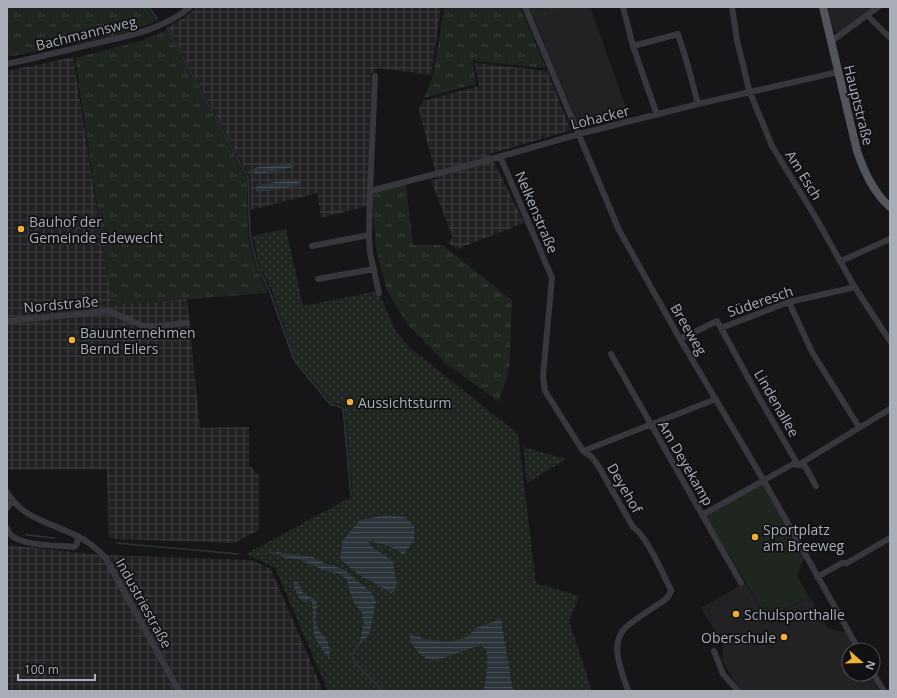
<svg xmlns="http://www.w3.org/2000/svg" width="897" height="698" font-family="'Open Sans',sans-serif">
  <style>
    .built { fill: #222225 }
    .industrial { fill: url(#industrial-grid) }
    .grass { fill: url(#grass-tufts) }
    .park { fill: url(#park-dots) }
    .pitch { fill: #1e261f }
    .water { fill: url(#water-rules) }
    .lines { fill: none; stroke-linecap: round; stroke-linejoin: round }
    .stream { stroke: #2c353c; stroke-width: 1.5 }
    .minor { stroke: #37383d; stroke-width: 6 }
    .major { stroke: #53555c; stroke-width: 8 }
    .poi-dot { fill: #f2b134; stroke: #111113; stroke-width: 1.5 }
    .labels { text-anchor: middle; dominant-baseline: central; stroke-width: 3.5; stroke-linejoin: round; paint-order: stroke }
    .street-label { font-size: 14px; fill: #a8adb8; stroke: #111113 }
    .poi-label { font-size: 14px; fill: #a8adb8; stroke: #111113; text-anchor: start }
  </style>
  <defs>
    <pattern id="industrial-grid" width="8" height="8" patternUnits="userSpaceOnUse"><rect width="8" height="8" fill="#222225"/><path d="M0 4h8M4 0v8" fill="none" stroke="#3f3f43"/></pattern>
    <pattern id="grass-tufts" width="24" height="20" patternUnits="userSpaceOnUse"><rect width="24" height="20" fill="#1e261f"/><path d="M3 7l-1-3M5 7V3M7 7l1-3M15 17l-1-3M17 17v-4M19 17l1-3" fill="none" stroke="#3c433d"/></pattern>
    <pattern id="park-dots" width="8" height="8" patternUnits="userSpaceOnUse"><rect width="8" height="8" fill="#1e261f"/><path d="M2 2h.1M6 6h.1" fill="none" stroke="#3c433d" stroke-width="1.8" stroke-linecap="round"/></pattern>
    <pattern id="water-rules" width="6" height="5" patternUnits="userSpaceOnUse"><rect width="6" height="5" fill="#2c353c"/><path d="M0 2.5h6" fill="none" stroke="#485056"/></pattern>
  </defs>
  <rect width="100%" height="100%" fill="#161618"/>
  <path class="built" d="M529,7H590L630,118L580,128Z
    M828,7H873L838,33L833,30Z
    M745,583L767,619L810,597L827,628L846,632L856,650H849V674H870L879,691H742L735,682L722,660L723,648L722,642L701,608Z"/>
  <path class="industrial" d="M197,7H441L431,75L378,68L371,74L367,206L321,218L317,193L251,210L250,178L168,27L185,17Z
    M73,57L112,305L187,299L200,428L249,427V465L259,475V530L234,543L116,539L109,537L107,469L7,470V71Z
    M475,63L547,71L571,130L490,154L524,223L457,249L447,242L453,238L431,181L437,179L419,110L423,101L479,86Z
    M7,545L102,555L251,560L271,569L323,691H7Z"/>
  <path class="grass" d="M7,7H147L156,21L122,34L7,57Z
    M444,7H520L546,68L473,61L476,84L424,98L433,76Z
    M529,7H566L533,18Z
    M167,30L247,179L248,236L255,265L268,293L112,305L75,58L141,41Z
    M406,184L413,245H443L512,300L509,370L499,402L445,363L408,325L387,291L376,249L372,193Z"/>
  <path class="park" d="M286,229L303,306L378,291L395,330L409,347L518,434L536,583L579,596L569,621L592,691H328L275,568L246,554L353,496L344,406L331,403L295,360L272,291L259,265L253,236Z
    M523,447L566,459L527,483Z"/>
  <path class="pitch" d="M762,483L804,558L797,576L809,597L767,618L706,516Z"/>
  <path class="water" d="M290,163H294V167L256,175L253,171L254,168Z
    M297,179L300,183L297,186L258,192L256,190L257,185Z
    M386,515L404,517L414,525C416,540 413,542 404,554L387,545L368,541L372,547L386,556L393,563L397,584L395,591L391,593C374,582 353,574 340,558L343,540L360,520Z
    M276,552L313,557L323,563L343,569L371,592L376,601L370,631L366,639L359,644L364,623L362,613L355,605L351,595L347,580L342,576L336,573L326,571L300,560L282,557Z
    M294,581L299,583C302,596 306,594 316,600C318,609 315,615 316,623C319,638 333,636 329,659L314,636L312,602L308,600L303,601L299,598L293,584Z
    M501,619L513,691H483C487,678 489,662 486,649L480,645C471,648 439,661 432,660C419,658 411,645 409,633L425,639L450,642L467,637L476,628Z"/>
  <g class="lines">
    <path class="stream" d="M149,7L157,19
      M167,28L248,178L250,235L257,265L270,292L294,360L330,404L343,408L351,495
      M26,535L55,538
      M117,543L238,554
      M269,552L278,554
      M359,643L352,655L354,662L383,691"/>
    <path class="minor" d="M525,7L619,230L680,339L764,481L859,650
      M623,7L633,46L657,115
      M732,7L737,40L749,90L772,146L816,218L854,286L890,341
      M867,15L889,37
      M830,41L833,40L878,7
      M633,46L678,34L688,66L698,104
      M7,64C34,58 61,52 88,45C122,37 162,31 190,7
      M375,76L370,191L369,235L370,253L379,293
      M500,156L552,278L543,376L545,391L583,451L592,457L599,467L633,527C646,535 663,574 671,590C669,598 664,601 657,605C647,612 636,619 626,627C608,644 622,671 628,691
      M370,191L474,164L579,134L698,104L838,72
      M312,246L369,235
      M841,261L890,239
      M318,279L374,269
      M789,302L812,352L859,427
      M7,321L109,311L146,327L187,323
      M721,328L757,394L798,465L805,466L816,486
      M680,339L717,321L721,328L789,302L851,288L854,286
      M611,354L741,583
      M583,451L716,399
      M7,492C22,519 52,523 77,536C88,541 97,549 105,557L179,691
      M7,508L12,501
      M702,515L793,464L798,465L890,409
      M7,528C10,547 59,545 74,547L77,544L78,536
      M817,577L842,563H847L890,538
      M714,651L723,674L738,691
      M873,673L884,691"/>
    <path class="major" d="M823,7L857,151C864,171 873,192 890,207"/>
  </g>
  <g class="poi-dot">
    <circle cx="21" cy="229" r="4"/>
    <circle cx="72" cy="340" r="4"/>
    <circle cx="350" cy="402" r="4"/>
    <circle cx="755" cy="537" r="4"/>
    <circle cx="736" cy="614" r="4"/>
    <circle cx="784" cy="637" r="4"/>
  </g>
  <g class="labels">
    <g class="street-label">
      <text transform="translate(86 33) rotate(-14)">Bachmannsweg</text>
      <text transform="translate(859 105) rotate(76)">Hauptstraße</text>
      <text transform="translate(600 117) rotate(-14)">Lohacker</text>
      <text transform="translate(804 175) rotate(58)">Am Esch</text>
      <text transform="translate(537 212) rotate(67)">Nelkenstraße</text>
      <text transform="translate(760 301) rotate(-19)">Süderesch</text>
      <text transform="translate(61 304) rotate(-5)">Nordstraße</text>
      <text transform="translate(689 329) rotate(60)">Breeweg</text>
      <text transform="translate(777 403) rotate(60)">Lindenallee</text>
      <text transform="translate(686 463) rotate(60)">Am Deyekamp</text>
      <text transform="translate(625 488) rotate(60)">Deyehof</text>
      <text transform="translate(144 603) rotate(61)">Industriestraße</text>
    </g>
    <g class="poi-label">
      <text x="29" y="221">Bauhof der<tspan x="29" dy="16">Gemeinde Edewecht</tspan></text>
      <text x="80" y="332">Bauunternehmen<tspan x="80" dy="16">Bernd Eilers</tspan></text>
      <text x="358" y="402">Aussichtsturm</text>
      <text x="763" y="529">Sportplatz<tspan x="763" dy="16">am Breeweg</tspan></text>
      <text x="744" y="614">Schulsporthalle</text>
      <text x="776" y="637" text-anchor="end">Oberschule</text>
    </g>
  </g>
  <rect width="897" height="698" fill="none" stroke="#a8adb8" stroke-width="16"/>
  <g transform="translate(861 662) rotate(110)"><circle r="19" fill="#111113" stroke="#4d4f55"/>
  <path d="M0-3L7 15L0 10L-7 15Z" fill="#f2b134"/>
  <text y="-6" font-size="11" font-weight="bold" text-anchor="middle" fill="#a8adb8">N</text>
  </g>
  <path d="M18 674v6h77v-6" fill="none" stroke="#a8adb8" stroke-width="2"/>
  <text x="24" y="674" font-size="12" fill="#a8adb8" stroke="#111113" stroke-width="3" paint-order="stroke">100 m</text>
</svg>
